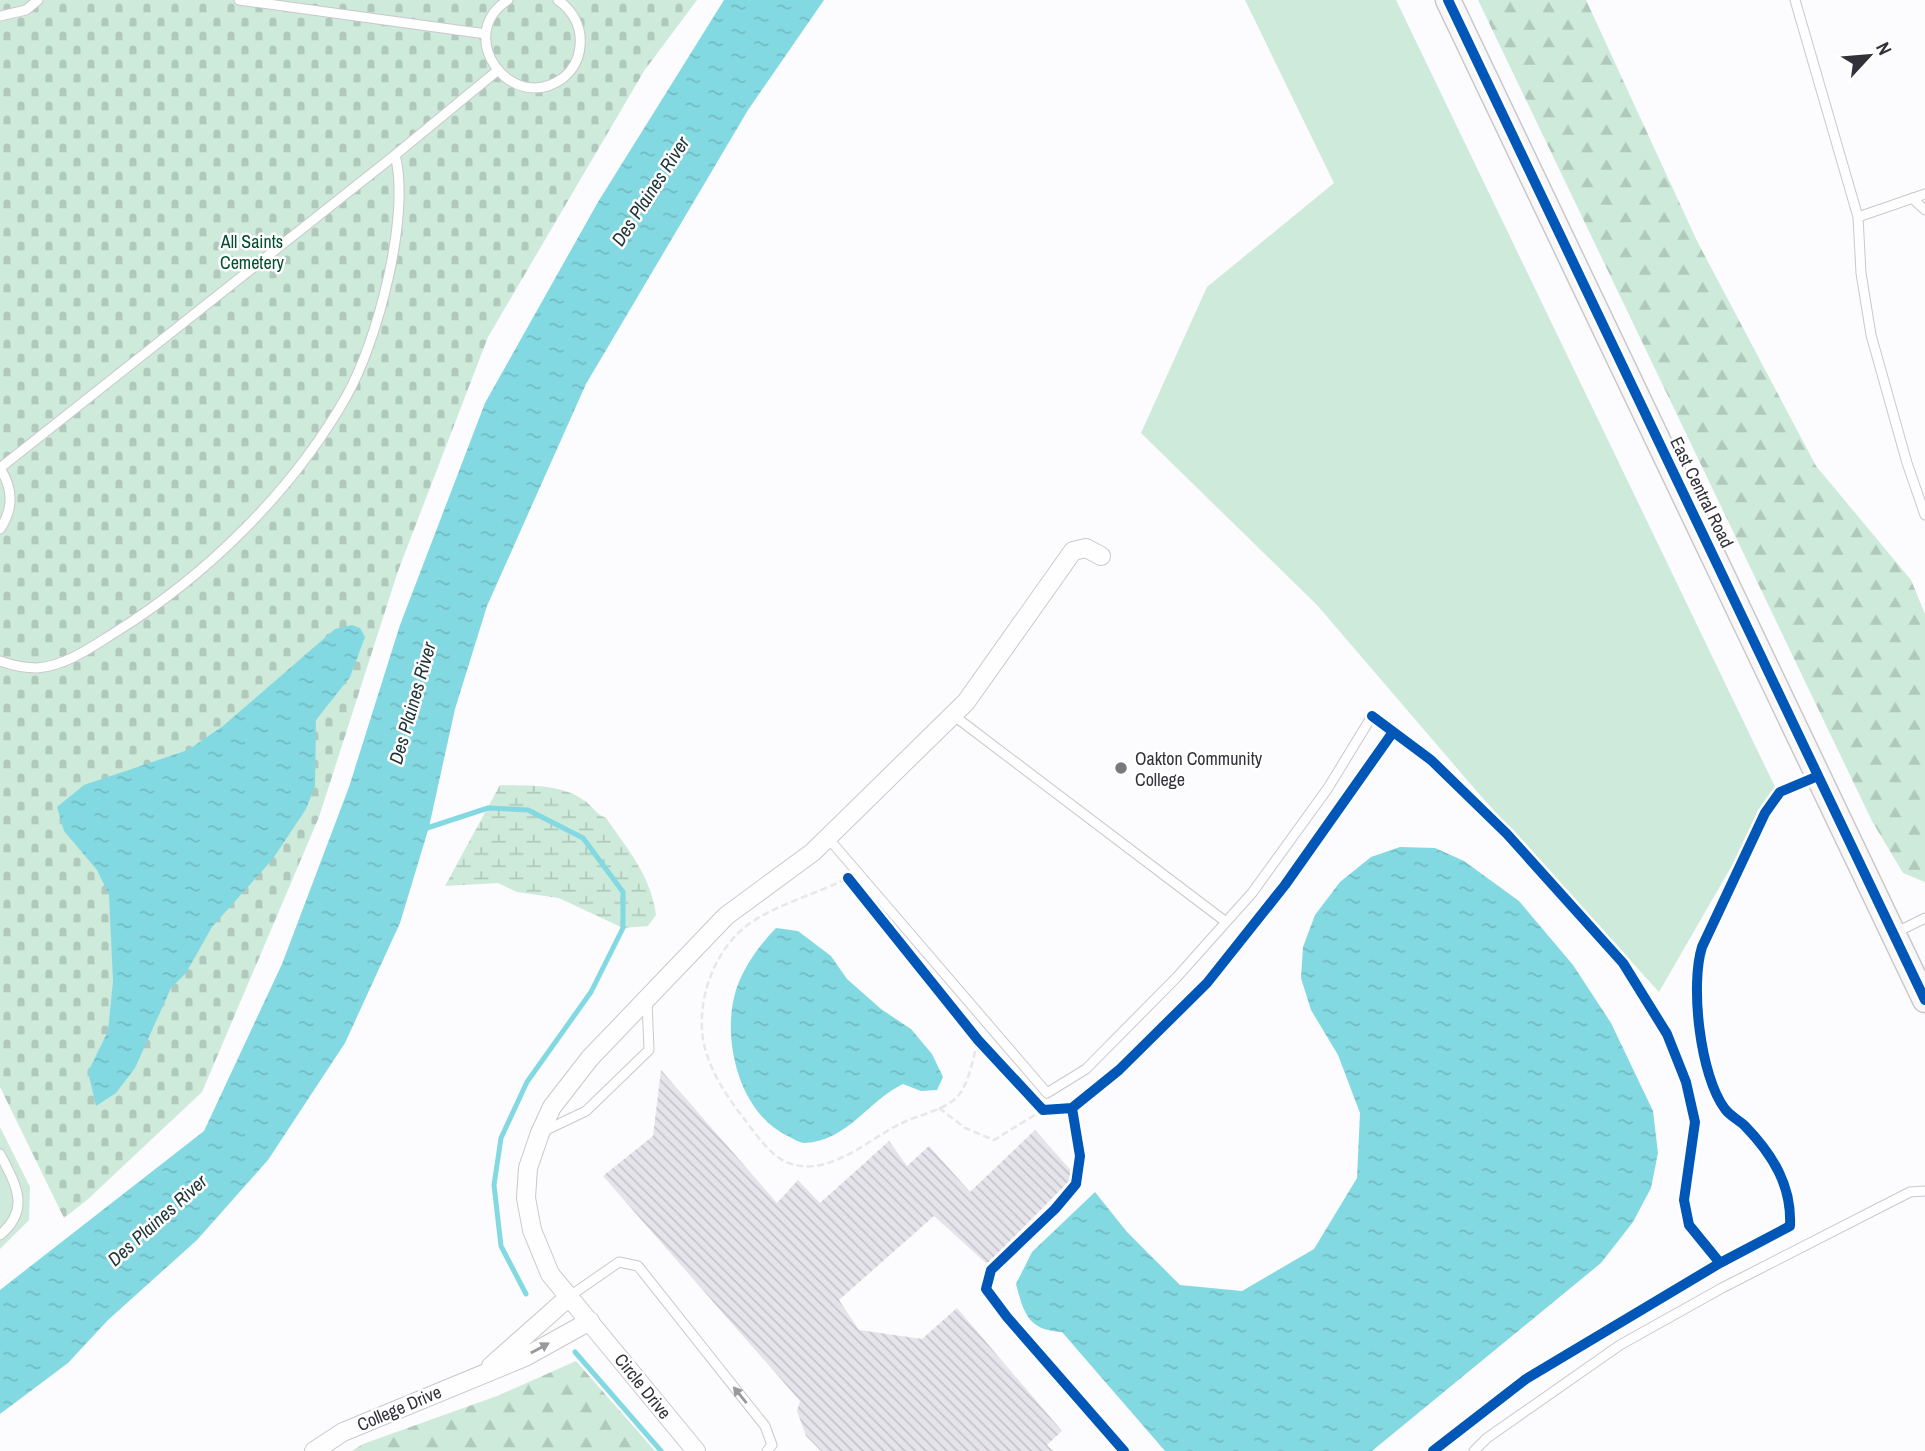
<svg xmlns="http://www.w3.org/2000/svg" width="1925" height="1451" font-family="'Archivo Narrow',sans-serif">
  <style>
    .green { fill: #cdeada }
    .forest { fill: url(#forest-firs) }
    .wetland { fill: url(#wetland-marsh) }
    .cemetery { fill: url(#cemetery-stones) }
    .water { fill: url(#water-ripples) }
    .lines { fill: none; stroke-linecap: round; stroke-linejoin: round }
    .stream { stroke: #83d9e2; stroke-width: 5 }
    .building { fill: url(#building-back-hatch) }
    .service-casing { stroke: #c9c8cd; stroke-width: 11 }
    .minor-casing { stroke: #c9c8cd; stroke-width: 20 }
    .secondary-casing { stroke: #c9c8cd; stroke-width: 27 }
    .path { stroke: #e8e7e8; stroke-width: 2.5; stroke-dasharray: 7 3.5; stroke-linecap: butt }
    .service { stroke: #fffeff; stroke-width: 9 }
    .minor { stroke: #fffeff; stroke-width: 18 }
    .secondary { stroke: #f9f7f6; stroke-width: 24 }
    .cycleway-casing { stroke: #fff; stroke-width: 15 }
    .cycleway { stroke: #0057b8; stroke-width: 10 }
    .oneway { fill: #99989c }
    .poi-dot { fill: #79787e; stroke: #fff; stroke-width: 2.5 }
    .labels { text-anchor: middle; dominant-baseline: central; stroke-width: 5; stroke-linejoin: round; paint-order: stroke }
    .park-label { font-size: 18px; fill: #044e30; stroke: #fff }
    .street-label { font-size: 18px; fill: #333139; stroke: #fff }
    .poi-label { font-size: 18px; fill: #333139; stroke: #fff; text-anchor: start }
    .water-label { font-size: 19px; font-style: italic; fill: #1e3436; stroke: #fff }
  </style>
  <defs>
    <pattern id="forest-firs" width="22" height="20" patternUnits="userSpaceOnUse" patternTransform="scale(1.75)"><rect width="22" height="20" fill="#cdeada"/><path d="M5 1l3.5 6h-7zM16 11l3.5 6h-7z" fill="#b0c9bc"/></pattern>
    <pattern id="wetland-marsh" width="20" height="14" patternUnits="userSpaceOnUse" patternTransform="scale(1.75)"><rect width="20" height="14" fill="#cdeada"/><path d="M1 5h8M5 5V1M11 12h8M15 12V8" fill="none" stroke="#b0c9bc"/></pattern>
    <pattern id="cemetery-stones" width="16" height="16" patternUnits="userSpaceOnUse" patternTransform="scale(1.75)"><rect width="16" height="16" fill="#cdeada"/><path d="M2 7V4a2 2 0 0 1 4 0v3zM10 15v-3a2 2 0 0 1 4 0v3z" fill="#b0c9bc"/></pattern>
    <pattern id="water-ripples" width="26" height="14" patternUnits="userSpaceOnUse" patternTransform="scale(1.75)"><rect width="26" height="14" fill="#83d9e2"/><path d="M2 4q2-2 4 0t4 0M15 11q2-2 4 0t4 0" fill="none" stroke="#72bbc3"/></pattern>
    <pattern id="building-back-hatch" width="6" height="6" patternUnits="userSpaceOnUse" patternTransform="scale(1.75)"><rect width="6" height="6" fill="#e6e4eb"/><path d="M-1 5l2 2M0 0l6 6M5-1l2 2" fill="none" stroke="#c6c4ca"/></pattern>
  </defs>
  <rect width="100%" height="100%" fill="#fcfbfd"/>
  <path class="green" d="M1245,0H1396L1776,789L1659,992L1480,795L1317,605L1141,433L1207,287L1334,183Z
    M0,1127L30,1187L29,1220L0,1249Z"/>
  <path class="forest" d="M1478,0H1586L1697,241L1816,466L1911,580L1925,614V882L1903,873L1872,821Z
    M576,1361L655,1451H352L363,1444L497,1396Z"/>
  <path class="wetland" d="M500,785C528,786 561,783 585,801C594,807 595,814 606,818C628,850 651,876 656,915L648,926L623,928L559,898L517,892L498,883L445,886Z"/>
  <path class="cemetery" d="M0,0H697L644,71L488,337L398,571L319,817L202,1092L87,1200L64,1218L0,1087Z"/>
  <path class="water" d="M724,0H824L748,110L586,384L487,606L455,709L429,827L400,923L345,1043L268,1160L197,1240L108,1320L68,1363L0,1414V1290L204,1131L282,964L349,787L400,625L485,403L598,202Z
    M352,625L360,628L365,637L350,677L316,720L315,786L306,809L272,860L212,927L186,973L171,988L135,1068L116,1093L96,1106L88,1072L108,1031L113,981L109,895L97,870L64,831L57,807L84,785L188,750L223,726L335,629Z
    M1400,847L1435,848L1464,861L1519,901L1573,965L1611,1023L1653,1111L1658,1153L1651,1188L1633,1222L1601,1263L1372,1451H1165L1062,1332C1028,1330 1024,1314 1016,1284L1032,1252L1095,1192L1127,1232L1180,1285L1242,1291L1314,1249L1357,1178L1360,1113L1338,1055L1311,1010L1301,978L1303,947L1315,915L1340,882L1371,857Z
    M776,928L798,931L831,956L847,979L881,1009L911,1029L932,1054L943,1077L937,1090L921,1091L903,1084C868,1101 847,1141 805,1143C799,1143 792,1138 786,1135C739,1112 721,1038 736,990C744,966 759,946 776,928Z"/>
  <g class="lines">
    <path class="stream" d="M424,829L488,808L528,810L583,838L623,892V928L591,992L527,1082L501,1138L494,1185L501,1246L526,1294
      M575,1352L661,1451"/>
  </g>
  <path class="building" d="M661,1070L777,1203L798,1180L820,1203L889,1141L907,1166L929,1146L970,1192L1035,1130L1075,1175L987,1264L934,1216L839,1300L859,1330L922,1339L957,1308L1062,1431L1047,1445L1053,1451H821L806,1436L797,1411L800,1401L603,1176L653,1136Z"/>
  <g class="lines">
    <defs>
      <path id="service" d="M239,0L486,34
        M508,0C453,35 511,116 563,78C573,70 579,58 580,46C582,27 573,11 558,0
        M1795,0L1858,217L1861,273L1871,335L1907,463L1925,515
        M0,16L26,10L38,0
        M1912,198L1925,210
        M1858,217L1925,194
        M0,468L395,155
        M0,468C13,489 14,508 0,529
        M0,661C11,665 25,668 37,668C65,666 90,648 114,633C206,576 292,492 346,397C377,343 411,215 395,155L497,71
        M953,715L1226,922
        M828,838L1047,1093L1086,1069L1177,977L1252,893L1328,788L1372,716
        M1895,933L1925,918
        M542,1132L586,1111L649,1050L647,1001
        M0,1154C16,1185 31,1209 0,1235
        M570,1296L619,1262L638,1266L765,1426L772,1445L767,1451
        M1474,1451L1487,1438L1620,1345L1722,1288L1910,1192L1925,1191"/>
      <path id="minor" d="M491,1366L570,1296
        M314,1451L343,1432L525,1357L590,1321
        M696,1451L550,1274L532,1230L526,1198L528,1168L540,1133L552,1107L590,1058L726,916L813,852L966,702L1073,551L1086,548L1101,556"/>
      <path id="secondary" d="M1448,0L1925,1000"/>
    </defs>
    <use href="#service" class="service-casing"/>
    <use href="#minor" class="minor-casing"/>
    <use href="#secondary" class="secondary-casing"/>
    <path class="path" d="M846,879C814,895 773,905 745,927C711,954 693,1010 706,1052C714,1078 729,1099 745,1120C755,1133 770,1155 786,1162C827,1180 868,1139 902,1123C918,1115 941,1111 955,1099C969,1087 973,1057 978,1040
      M939,1108L965,1128L994,1140L1043,1110"/>
    <use href="#service" class="service"/>
    <use href="#minor" class="minor"/>
    <use href="#secondary" class="secondary"/>
    <defs>
      <path id="cycleway" d="M1448,0L1925,1000
        M1372,716L1431,760L1507,834L1623,963L1667,1034L1686,1082L1695,1122L1684,1200L1689,1225L1720,1263
        M848,878L978,1040L1043,1110L1072,1108L1080,1156L1076,1184L1055,1209L991,1270L986,1289L1007,1317L1124,1451
        M1072,1108L1119,1070L1207,983L1285,885L1393,732
        M1433,1451L1526,1379L1720,1263L1790,1226C1792,1186 1773,1155 1745,1126C1739,1120 1730,1116 1725,1109C1700,1076 1690,985 1702,947L1765,813L1780,792L1818,776"/>
    </defs>
    <use href="#cycleway" class="cycleway-casing"/>
    <use href="#cycleway" class="cycleway"/>
  </g>
  <defs><path id="oneway-solid" d="M-6-.8H1V-3.2L6.5 0L1 3.2V.8H-6Z" transform="scale(1.75)"/></defs>
  <g class="oneway">
    <use href="#oneway-solid" transform="translate(540 1348) rotate(-29)"/>
    <use href="#oneway-solid" transform="translate(740 1395) rotate(-129)"/>
  </g>
  <circle class="poi-dot" cx="1121" cy="768" r="7"/>
  <g class="labels">
    <g class="park-label">
      <text x="252" y="241">All Saints<tspan x="252" dy="21">Cemetery</tspan></text>
    </g>
    <g class="street-label">
      <text transform="translate(1702 492) rotate(64)">East Central Road</text>
      <text transform="translate(643 1386) rotate(51)">Circle Drive</text>
      <text transform="translate(399 1408) rotate(-23)">College Drive</text>
    </g>
    <g class="poi-label">
      <text x="1135" y="758">Oakton Community<tspan x="1135" dy="21">College</tspan></text>
    </g>
    <g class="water-label">
      <text transform="translate(650 191) rotate(-57)">Des Plaines River</text>
      <text transform="translate(412 703) rotate(-74)">Des Plaines River</text>
      <text transform="translate(157 1220) rotate(-42)">Des Plaines River</text>
    </g>
  </g>
  <g transform="translate(1869 56) rotate(64)" stroke="#ffffff" stroke-width="5" paint-order="stroke">
  <path d="M0-5L12 26L0 18L-12 26Z" fill="#333139"/>
  <text y="-10" font-size="19" font-weight="bold" text-anchor="middle" fill="#333139">N</text>
  </g>
</svg>
